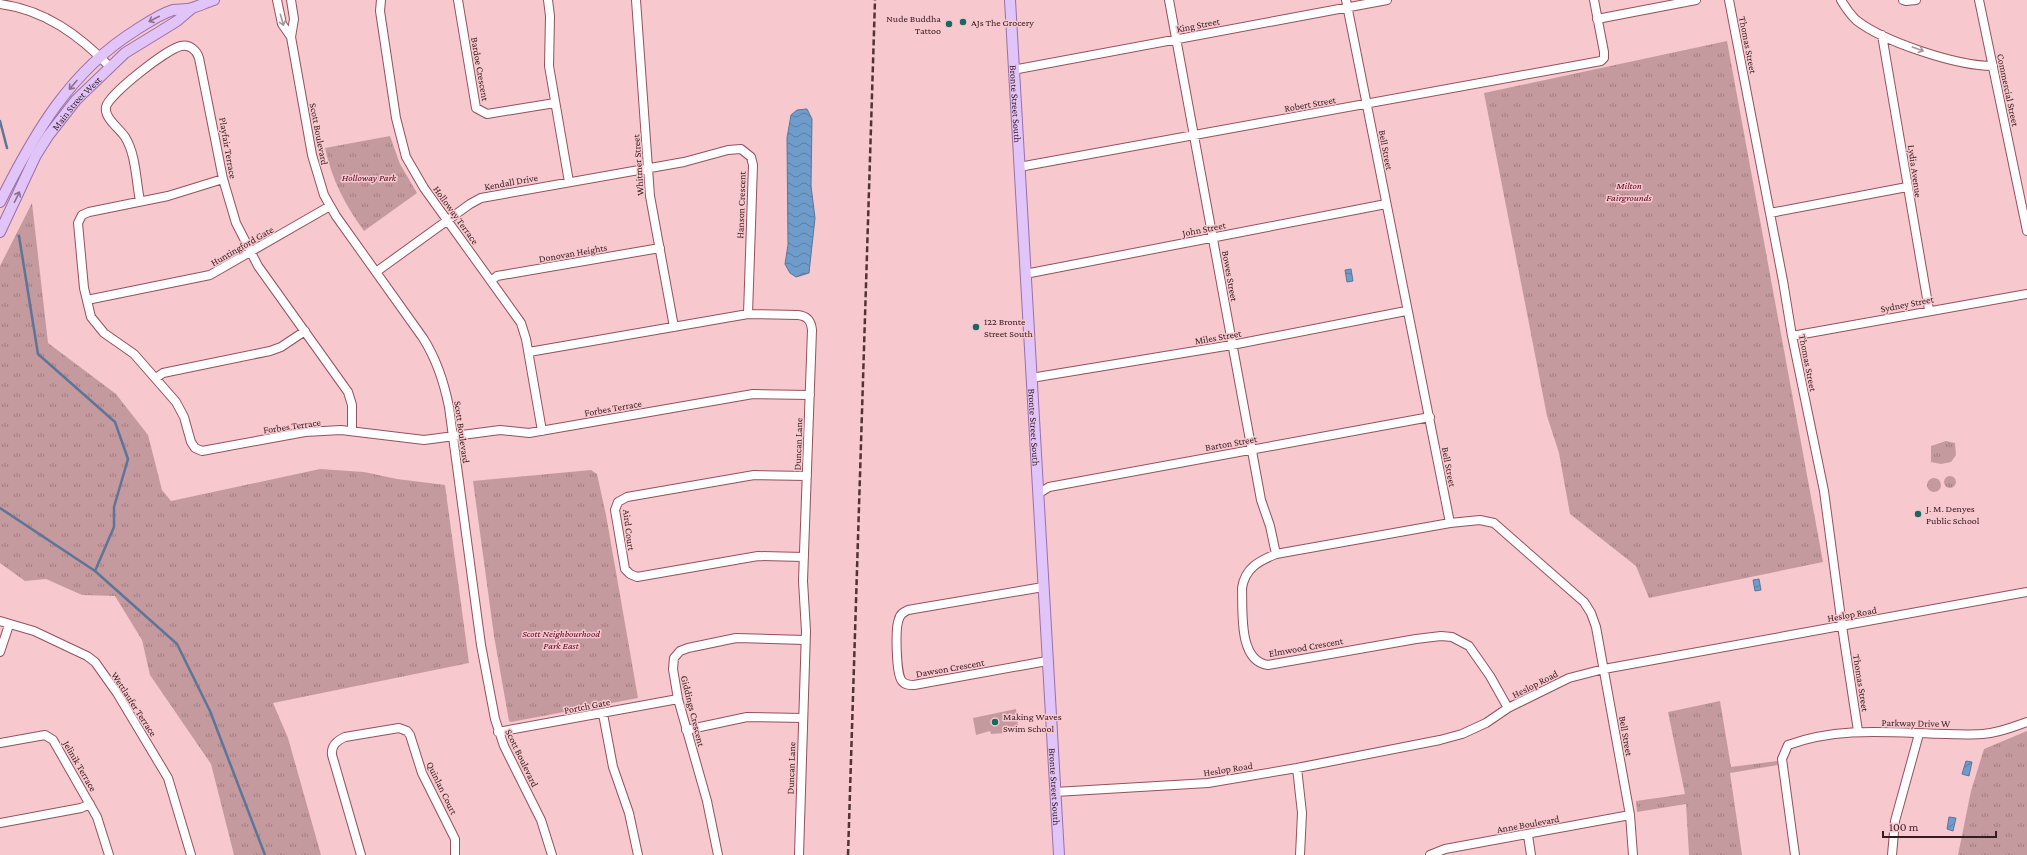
<svg xmlns="http://www.w3.org/2000/svg" width="2027" height="855" font-family="'Crimson Pro',serif">
  <style>
    .grass { fill: #c59a9f }
    .park { fill: url(#park-tufts) }
    .water { fill: url(#water-waves); stroke: #5d7597 }
    .lines { fill: none; stroke-linecap: round; stroke-linejoin: round }
    .stream { stroke: #5d7597; stroke-width: 2.5 }
    .minor-casing { stroke: #93515d; stroke-width: 10 }
    .major-casing { stroke: #9970a9; stroke-width: 12 }
    .minor { stroke: #fff; stroke-width: 8 }
    .major { stroke: #e2c5f8; stroke-width: 10 }
    .rail { stroke: #513337; stroke-width: 2.5; stroke-dasharray: 6 3; stroke-linecap: butt }
    .oneway { stroke: #8c708c }
    .oneway2 { stroke: #a5989a }
    .poi-dot { fill: #1a6763; stroke: #f7c8ce; stroke-width: 1.5 }
    .labels { text-anchor: middle; dominant-baseline: central; stroke-width: 3; stroke-linejoin: round; paint-order: stroke }
    .poi-label { font-size: 10px; fill: #361b1f; stroke: #f7c8ce; text-anchor: start }
    .street-label { font-size: 10px; fill: #361b1f; stroke: #f7c8ce }
    .park-label { font-size: 10px; font-style: italic; fill: #55001d; stroke: #f7c8ce }
  </style>
  <defs>
    <pattern id="park-tufts" width="24" height="20" patternUnits="userSpaceOnUse"><rect width="24" height="20" fill="#c59a9f"/><path d="M3 7l-1-3M5 7V3M7 7l1-3M15 17l-1-3M17 17v-4M19 17l1-3" fill="none" stroke="#a17d81"/></pattern>
    <pattern id="water-waves" width="16" height="10" patternUnits="userSpaceOnUse"><rect width="16" height="10" fill="#6e9ccb"/><path d="M0 5q4-4 8 0t8 0" fill="none" stroke="#5b7ea4"/></pattern>
  </defs>
  <rect width="100%" height="100%" fill="#f7c8ce"/>
  <path class="grass" d="M1016,709L1018,726L1005,730V733L991,734L990,731L976,735L973,718Z"/>
  <path class="park" d="M1727,41L1823,562L1649,598L1636,566L1570,514L1559,453L1547,416L1484,93Z
    M390,136L400,164L417,193L364,231C345,205 332,180 325,148Z
    M32,203L48,343L116,394L148,435L162,490L171,501L320,469L364,472L397,479L445,485L469,663L273,703L288,738L321,855H234L211,764L150,675L142,640L115,596L82,595L46,579L25,581L0,563V266Z
    M1946,441L1955,443L1956,455L1951,462L1941,464L1931,462V446Z
    M591,470L597,474L606,515L638,698L511,722L509,721L494,636L473,481Z
    M1944 482a6 6 0 1 1 12 0a6 6 0 1 1-12 0Z
    M1927 485a7 7 0 1 1 14 0a7 7 0 1 1-14 0Z
    M1720,701L1731,767L1777,761L1778,765L1730,773L1742,855H1689L1686,804L1637,812L1636,801L1685,794L1668,712Z
    M2027,731V855H1958L1971,791L1984,749Z"/>
  <path class="water" d="M807,109L812,119L811,186L815,218L809,273L796,277L790,273L785,264L788,245L787,138L791,115L797,110Z
    M1351,269L1353,281L1347,282L1345,270Z
    M1759,579L1761,590L1755,591L1753,580Z
    M1966,761L1972,762L1969,776L1962,774Z
    M1949,817L1956,818L1953,831L1947,829Z"/>
  <g class="lines">
    <path class="stream" d="M0,121L7,148
      M19,236L38,354L115,422L128,459L114,507V527L95,571
      M0,508L95,571L177,644L210,711L265,855"/>
    <defs>
      <path id="minor" d="M277,0L282,24L291,37
        M291,0L294,19L291,37L312,155L324,195L336,216L423,338C437,360 444,382 449,407L481,645L495,719L504,746L541,820L552,855
        M381,0L380,11L396,118L406,157L424,188L521,323L526,339L542,431
        M458,0L476,108L487,114L555,103
        M548,0L550,16L549,66L569,182
        M636,0L650,196L674,327
        M1169,0L1261,500L1270,526L1276,554
        M1346,0L1450,523
        M1729,0L1783,281L1792,336L1824,491L1842,626L1858,731
        M1841,0C1845,7 1850,14 1856,20C1884,42 1957,66 1993,66
        M1903,0L1906,1L1916,0
        M1979,0L2027,231
        M0,4C45,10 79,35 110,67
        M1597,19L1696,0
        M1882,35L1929,310
        M1013,70L1387,0
        M1019,167L1601,61L1604,58V52L1594,0
        M223,179L168,196L89,212L82,215L78,223L84,288L91,317L104,333L134,354L176,402L184,417L191,442L195,448L202,451L305,432L341,430L424,440L500,430L529,433L753,394L810,395
        M140,201C136,181 136,154 125,137C119,128 104,118 106,107C109,94 167,49 181,46C190,44 197,51 199,58L223,179L236,223L258,266L348,392L352,405V430
        M1770,213L1907,187
        M376,272L470,204L481,198L684,162L728,150L741,149L751,157L753,165L748,314
        M1025,274L1386,204
        M491,281L497,276L660,248
        M87,300L210,275L330,206
        M1792,336L2027,294
        M529,352L748,314L798,315C807,316 811,320 812,330L803,581L806,631L799,855
        M156,378L163,373L270,351L281,347L305,331
        M1031,378L1232,345L1406,311
        M1038,494L1049,487L1430,417
        M804,557L758,556L637,577L630,574L625,569L615,510L618,502L627,497L754,475L807,476
        M1043,587L908,610C904,612 900,614 899,619C895,627 896,675 902,681C905,685 909,685 914,685L1047,661
        M0,621L34,631L87,656L95,662L117,693L168,778L191,855
        M0,652L9,625
        M1508,708L1490,676L1469,646L1452,637L1441,636L1416,639L1268,665C1238,661 1243,611 1242,588C1245,568 1259,561 1276,554L1450,523L1480,520L1494,523L1584,602L1591,613L1596,627L1630,815L1633,855
        M603,714L613,767L629,813L638,855
        M686,730L747,717L803,718
        M498,732L678,699
        M0,743L45,735L53,740L97,817L109,855
        M1297,768L1302,813L1300,855
        M1055,792L1208,783L1297,768L1440,740L1462,734L1486,723L1508,708L1569,678L1604,669L2027,592
        M0,823L81,808L90,804
        M1528,835L1531,855
        M361,855L332,755C331,746 336,741 345,737L399,728L407,731L410,735L422,773L455,839V855
        M718,855L707,801L678,699L673,669L674,658L680,651L688,648L736,638L805,640
        M1430,855L1445,849L1630,815
        M1795,855L1782,759L1788,745C1841,726 1892,733 1947,734C1959,734 1972,735 1983,734C1999,733 2013,727 2027,722
        M1892,855L1895,821L1919,734"/>
      <g id="major">
        <path id="s1" d="M1010,0L1059,855"/>
        <path d="M0,202C34,134 70,71 136,30C147,23 160,14 173,10C179,9 186,10 192,8C199,6 207,2 214,0"/>
        <path id="s2" d="M0,232L36,155L48,136L76,100L125,53L177,21L191,9"/>
      </g>
    </defs>
    <use href="#minor" class="minor-casing"/>
    <use href="#major" class="major-casing"/>
    <use href="#minor" class="minor"/>
    <use href="#major" class="major"/>
    <path class="rail" d="M848,855L875,0"/>
  </g>
  <defs><path id="oneway-shaft" d="M-6 0H5M1.5-3L5.5 0L1.5 3" fill="none" stroke-width="1.6" stroke-linecap="round" stroke-linejoin="round"/></defs>
  <g class="oneway">
    <use href="#oneway-shaft" transform="translate(154 19) rotate(153)"/>
    <use href="#oneway-shaft" transform="translate(73 85) rotate(131)"/>
    <use href="#oneway-shaft" transform="translate(17 197) rotate(-64)"/>
  </g>
  <g class="oneway2">
    <use href="#oneway-shaft" transform="translate(282 20) rotate(74)"/>
    <use href="#oneway-shaft" transform="translate(1918 49) rotate(20)"/>
  </g>
  <g class="poi-dot">
    <circle cx="963" cy="22" r="4"/>
    <circle cx="949" cy="24" r="4"/>
    <circle cx="976" cy="327" r="4"/>
    <circle cx="1918" cy="514" r="4"/>
    <circle cx="995" cy="722" r="4"/>
  </g>
  <g class="labels">
    <g class="poi-label">
      <text x="941" y="18" text-anchor="end">Nude Buddha<tspan x="941" dy="12">Tattoo</tspan></text>
      <text x="971" y="22">AJs The Grocery</text>
      <text x="984" y="321">122 Bronte<tspan x="984" dy="12">Street South</tspan></text>
      <text x="1926" y="508">J. M. Denyes<tspan x="1926" dy="12">Public School</tspan></text>
      <text x="1003" y="716">Making Waves<tspan x="1003" dy="12">Swim School</tspan></text>
    </g>
    <g class="street-label">
      <text transform="translate(1198 25) rotate(-11)">King Street</text>
      <text transform="translate(1748 45) rotate(79)">Thomas Street</text>
      <text transform="translate(480 69) rotate(80)">Bardoe Crescent</text>
      <text transform="translate(2008 90) rotate(78)">Commercial Street</text>
      <text stroke="none"><textPath href="#s2" startOffset="151">Main Street West</textPath></text>
      <text stroke="none"><textPath href="#s1" startOffset="104">Bronte Street South</textPath></text>
      <text transform="translate(1310 104) rotate(-10)">Robert Street</text>
      <text transform="translate(319 134) rotate(79)">Scott Boulevard</text>
      <text transform="translate(228 148) rotate(80)">Playfair Terrace</text>
      <text transform="translate(1386 150) rotate(79)">Bell Street</text>
      <text transform="translate(638 165) rotate(-94)">Whitmer Street</text>
      <text transform="translate(1915 171) rotate(82)">Lydia Avenue</text>
      <text transform="translate(511 182) rotate(-10)">Kendall Drive</text>
      <text transform="translate(741 205) rotate(-88)">Hanson Crescent</text>
      <text transform="translate(456 215) rotate(54)">Holloway Terrace</text>
      <text transform="translate(1204 229) rotate(-11)">John Street</text>
      <text transform="translate(242 246) rotate(-30)">Huntingford Gate</text>
      <text transform="translate(573 253) rotate(-10)">Donovan Heights</text>
      <text transform="translate(1230 276) rotate(80)">Bowes Street</text>
      <text transform="translate(1907 304) rotate(-11)">Sydney Street</text>
      <text transform="translate(1218 337) rotate(-10)">Miles Street</text>
      <text transform="translate(1808 363) rotate(79)">Thomas Street</text>
      <text transform="translate(613 408) rotate(-10)">Forbes Terrace</text>
      <text transform="translate(292 426) rotate(-8)">Forbes Terrace</text>
      <text stroke="none"><textPath href="#s1" startOffset="428">Bronte Street South</textPath></text>
      <text transform="translate(462 432) rotate(82)">Scott Boulevard</text>
      <text transform="translate(1231 443) rotate(-10)">Barton Street</text>
      <text transform="translate(798 444) rotate(-88)">Duncan Lane</text>
      <text transform="translate(1449 467) rotate(79)">Bell Street</text>
      <text transform="translate(629 530) rotate(83)">Aird Court</text>
      <text transform="translate(1852 614) rotate(-10)">Heslop Road</text>
      <text transform="translate(1306 647) rotate(-10)">Elmwood Crescent</text>
      <text transform="translate(950 668) rotate(-10)">Dawson Crescent</text>
      <text transform="translate(1861 683) rotate(81)">Thomas Street</text>
      <text transform="translate(1535 684) rotate(-27)">Heslop Road</text>
      <text transform="translate(134 704) rotate(57)">Wettlaufer Terrace</text>
      <text transform="translate(587 706) rotate(-11)">Portch Gate</text>
      <text transform="translate(693 711) rotate(76)">Giddings Crescent</text>
      <text transform="translate(1916 723) rotate(1)">Parkway Drive W</text>
      <text transform="translate(1626 736) rotate(80)">Bell Street</text>
      <text transform="translate(522 758) rotate(64)">Scott Boulevard</text>
      <text transform="translate(80 766) rotate(60)">Jelinik Terrace</text>
      <text transform="translate(791 768) rotate(-88)">Duncan Lane</text>
      <text transform="translate(1228 769) rotate(-9)">Heslop Road</text>
      <text stroke="none"><textPath href="#s1" startOffset="788">Bronte Street South</textPath></text>
      <text transform="translate(442 788) rotate(64)">Quinlan Court</text>
      <text transform="translate(1528 824) rotate(-10)">Anne Boulevard</text>
    </g>
    <g class="park-label">
      <text x="369" y="177">Holloway Park</text>
      <text x="1629" y="185">Milton<tspan x="1629" dy="12">Fairgrounds</tspan></text>
      <text x="561" y="633">Scott Neighbourhood<tspan x="561" dy="12">Park East</tspan></text>
    </g>
  </g>
  <path d="M1883 831v6h113v-6" fill="none" stroke="#361b1f" stroke-width="2"/>
  <text x="1889" y="831" font-size="12" fill="#361b1f" stroke="#f7c8ce" stroke-width="3" paint-order="stroke">100 m</text>
</svg>
